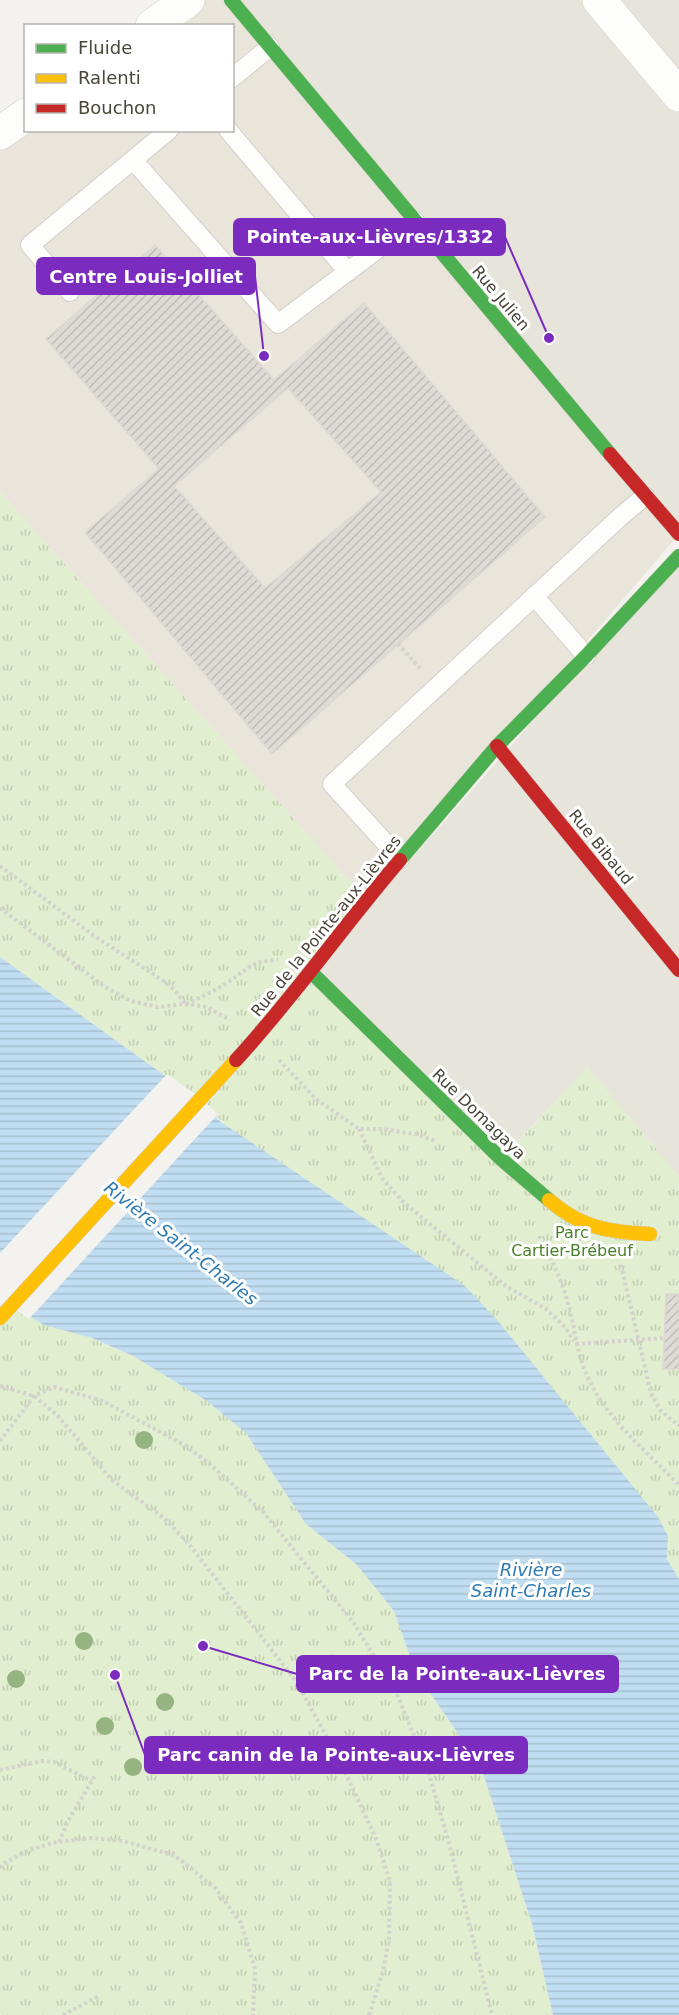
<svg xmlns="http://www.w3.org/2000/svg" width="679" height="2015" font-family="'DejaVu Sans',sans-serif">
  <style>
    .residential { fill: #e7e4dc }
    .education { fill: #eae5da }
    .park { fill: url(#park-tufts) }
    .water { fill: url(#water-rules) }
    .pier { fill: #f4f2ee }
    .building { fill: url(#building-hatch); stroke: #dcd9d4; stroke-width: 1.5; fill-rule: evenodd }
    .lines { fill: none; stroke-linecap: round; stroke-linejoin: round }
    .lane-casing { stroke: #d2d0cb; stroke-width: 20 }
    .street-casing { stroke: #d2d0cb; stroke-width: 34 }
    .fast-casing { stroke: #d3cfc5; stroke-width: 15 }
    .slow-casing { stroke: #d3cfc5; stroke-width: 15 }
    .jam-casing { stroke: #d3cfc5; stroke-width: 15 }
    .path { stroke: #d3d2cc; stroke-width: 4; stroke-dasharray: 3 3; stroke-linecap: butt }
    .lane { stroke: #fdfdfc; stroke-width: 18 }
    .street { stroke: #fdfdfc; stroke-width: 33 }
    .fast { stroke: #4caf50; stroke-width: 14 }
    .slow { stroke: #ffc107; stroke-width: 14 }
    .jam { stroke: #c62828; stroke-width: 14 }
    .tree { fill: #96b382 }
    .labels { text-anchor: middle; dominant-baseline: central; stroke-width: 6; stroke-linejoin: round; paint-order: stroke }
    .street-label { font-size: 16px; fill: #4b4439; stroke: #fff }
    .park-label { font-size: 16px; fill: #4a7f2a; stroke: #fff }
    .water-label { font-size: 18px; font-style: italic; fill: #2e7ab2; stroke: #fff }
    .leader { fill: none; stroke: #7b2cbf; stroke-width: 2 }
    .callout-dot { fill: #7b2cbf; stroke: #fff; stroke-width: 2 }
    .callout { fill: #7b2cbf; stroke: #7b2cbf; stroke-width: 2 }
    .callout-label { font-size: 18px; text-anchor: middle; font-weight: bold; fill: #fff }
  </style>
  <defs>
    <pattern id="park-tufts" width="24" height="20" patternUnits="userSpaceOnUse" patternTransform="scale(1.5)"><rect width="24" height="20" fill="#e1eecf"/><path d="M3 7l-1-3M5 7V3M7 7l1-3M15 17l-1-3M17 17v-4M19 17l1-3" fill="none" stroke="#c3cdb2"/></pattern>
    <pattern id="water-rules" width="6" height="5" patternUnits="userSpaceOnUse" patternTransform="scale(1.5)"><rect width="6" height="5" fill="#c0ddf1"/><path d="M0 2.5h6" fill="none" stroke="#a6bfcf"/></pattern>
    <pattern id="building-hatch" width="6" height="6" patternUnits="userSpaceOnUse" patternTransform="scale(1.5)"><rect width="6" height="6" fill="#dedbd6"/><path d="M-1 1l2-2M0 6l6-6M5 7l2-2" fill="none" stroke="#c0bdb8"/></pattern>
  </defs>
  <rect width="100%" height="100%" fill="#f4f2ee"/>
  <path class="residential" d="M231,0H679V534Z
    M679,556V1176L587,1068L501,1159L311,972Z"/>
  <path class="education" d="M188,0H231L679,534L366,899L0,492V133L26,130H232V26L152,25Z"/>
  <path class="park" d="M0,492L366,899L311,972L502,1159L587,1067L679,1176V1579L667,1558L668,1536L200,1101L0,957Z
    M12,1305L133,1356L207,1401L246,1433L306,1524L357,1565L394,1611L415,1671L481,1767L532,1924L553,2015H0V1318Z"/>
  <path class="water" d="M0,957L200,1101L221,1122L465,1286L498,1321L658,1517L668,1536L667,1559L679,1579V2015H553L532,1924L481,1767L415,1671L394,1611L357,1565L306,1524L246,1433L207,1401L133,1356L92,1338L44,1325L12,1305L0,1295Z"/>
  <path class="pier" d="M167,1074L202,1099L218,1114L29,1319L0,1299V1253Z"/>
  <path class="building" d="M155,245L274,380L364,303L545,517L272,754L85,532L159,469L46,339ZM288,388L381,492L265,588L174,486Z
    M666,1294H679V1369H663Z"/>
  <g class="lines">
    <defs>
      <path id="lane" d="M232,78L270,47
        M228,130L348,272
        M133,160L278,324L415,221
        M70,292L30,245L169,130
        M534,596L586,656
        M400,859L332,784L619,518L645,496"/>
      <path id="street" d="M599,0L679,95
        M152,26L188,0
        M0,133L26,115"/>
      <path id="fast" d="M231,0L610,454
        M400,860L497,746L586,656L679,556
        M311,972L501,1159L549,1200"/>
      <path id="slow" d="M549,1200C581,1228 609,1232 650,1234
        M0,1318L236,1060"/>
      <path id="jam" d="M610,454L679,534
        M497,746L679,970
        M236,1060C295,996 344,925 400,860"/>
    </defs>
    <use href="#lane" class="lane-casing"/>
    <use href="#street" class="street-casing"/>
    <use href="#fast" class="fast-casing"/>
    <use href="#slow" class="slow-casing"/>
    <use href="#jam" class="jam-casing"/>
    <path class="path" d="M398,644L420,668
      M0,866L97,938L170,985L185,1003
      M0,908L105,987L131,1001L158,1007L185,1004L207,1007L230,1020
      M186,1004C199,998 212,992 224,985C246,971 249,961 278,960
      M279,1060L316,1099L359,1129H384L415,1134L436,1141
      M359,1129L382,1178L402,1201L507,1287L545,1308L565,1327L574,1341
      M539,1236C551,1258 563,1282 569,1307C576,1332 577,1357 590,1382C610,1422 648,1453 679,1485
      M621,1265L651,1393L660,1410L679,1426
      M576,1344L664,1338
      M0,1386L34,1396L57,1415L112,1480L164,1518L188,1543L296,1681L340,1761L377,1841L390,1882L389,1939L383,1971L369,2015
      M0,1441L34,1396L54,1387L103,1401L184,1445L211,1465L263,1512L353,1622L397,1694L428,1770L450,1847L492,2015
      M0,1770L42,1761L54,1762L92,1781
      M59,1842L68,1821L96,1774
      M0,1868L5,1863L29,1850L57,1842L91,1838L122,1841L174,1855L215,1888L241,1923L255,1969L253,2015
      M63,2015L99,1996"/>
    <use href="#lane" class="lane"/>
    <use href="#street" class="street"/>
    <use href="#fast" class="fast"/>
    <use href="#slow" class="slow"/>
    <use href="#jam" class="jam"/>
  </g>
  <g class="tree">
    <circle cx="144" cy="1440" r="9"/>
    <circle cx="84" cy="1641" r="9"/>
    <circle cx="16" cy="1679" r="9"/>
    <circle cx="165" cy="1702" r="9"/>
    <circle cx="105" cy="1726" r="9"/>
    <circle cx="133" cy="1767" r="9"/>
  </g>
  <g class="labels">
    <g class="street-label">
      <text transform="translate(501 298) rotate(50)">Rue Julien</text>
      <text transform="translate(601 847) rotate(51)">Rue Bibaud</text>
      <text transform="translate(326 926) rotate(-51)">Rue de la Pointe-aux-Lièvres</text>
      <text transform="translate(479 1114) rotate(44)">Rue Domagaya</text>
    </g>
    <g class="park-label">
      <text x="572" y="1232">Parc<tspan x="572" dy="18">Cartier-Brébeuf</tspan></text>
    </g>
    <g class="water-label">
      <text transform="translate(181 1243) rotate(38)">Rivière Saint-Charles</text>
      <text x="531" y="1569">Rivière<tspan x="531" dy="21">Saint-Charles</tspan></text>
    </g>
  </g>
  <path class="leader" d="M549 338L505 237M264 356L255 276M203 1646L297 1674M115 1675L145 1755"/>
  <g class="callout-dot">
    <circle cx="549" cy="338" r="6"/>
    <circle cx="264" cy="356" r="6"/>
    <circle cx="203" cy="1646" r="6"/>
    <circle cx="115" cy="1675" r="6"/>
  </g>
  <g class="callout">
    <rect x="234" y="219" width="271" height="36" rx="6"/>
    <rect x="37" y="258" width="218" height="36" rx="6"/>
    <rect x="297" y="1656" width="321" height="36" rx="6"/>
    <rect x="145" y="1737" width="382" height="36" rx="6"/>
  </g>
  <g class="callout-label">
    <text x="370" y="243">Pointe-aux-Lièvres/1332</text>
    <text x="146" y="283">Centre Louis-Jolliet</text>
    <text x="457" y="1680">Parc de la Pointe-aux-Lièvres</text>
    <text x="336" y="1761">Parc canin de la Pointe-aux-Lièvres</text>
  </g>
  <rect x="24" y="24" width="210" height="108" fill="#ffffff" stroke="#b7b4b0" stroke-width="1.5"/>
  <rect x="36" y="44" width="30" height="9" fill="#4caf50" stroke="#b7b4b0" stroke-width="1.5"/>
  <text x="78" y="54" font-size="18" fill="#4b4439">Fluide</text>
  <rect x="36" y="74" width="30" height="9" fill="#ffc107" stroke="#b7b4b0" stroke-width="1.5"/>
  <text x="78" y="84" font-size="18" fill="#4b4439">Ralenti</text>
  <rect x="36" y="104" width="30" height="9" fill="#c62828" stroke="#b7b4b0" stroke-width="1.5"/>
  <text x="78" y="114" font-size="18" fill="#4b4439">Bouchon</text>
</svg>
